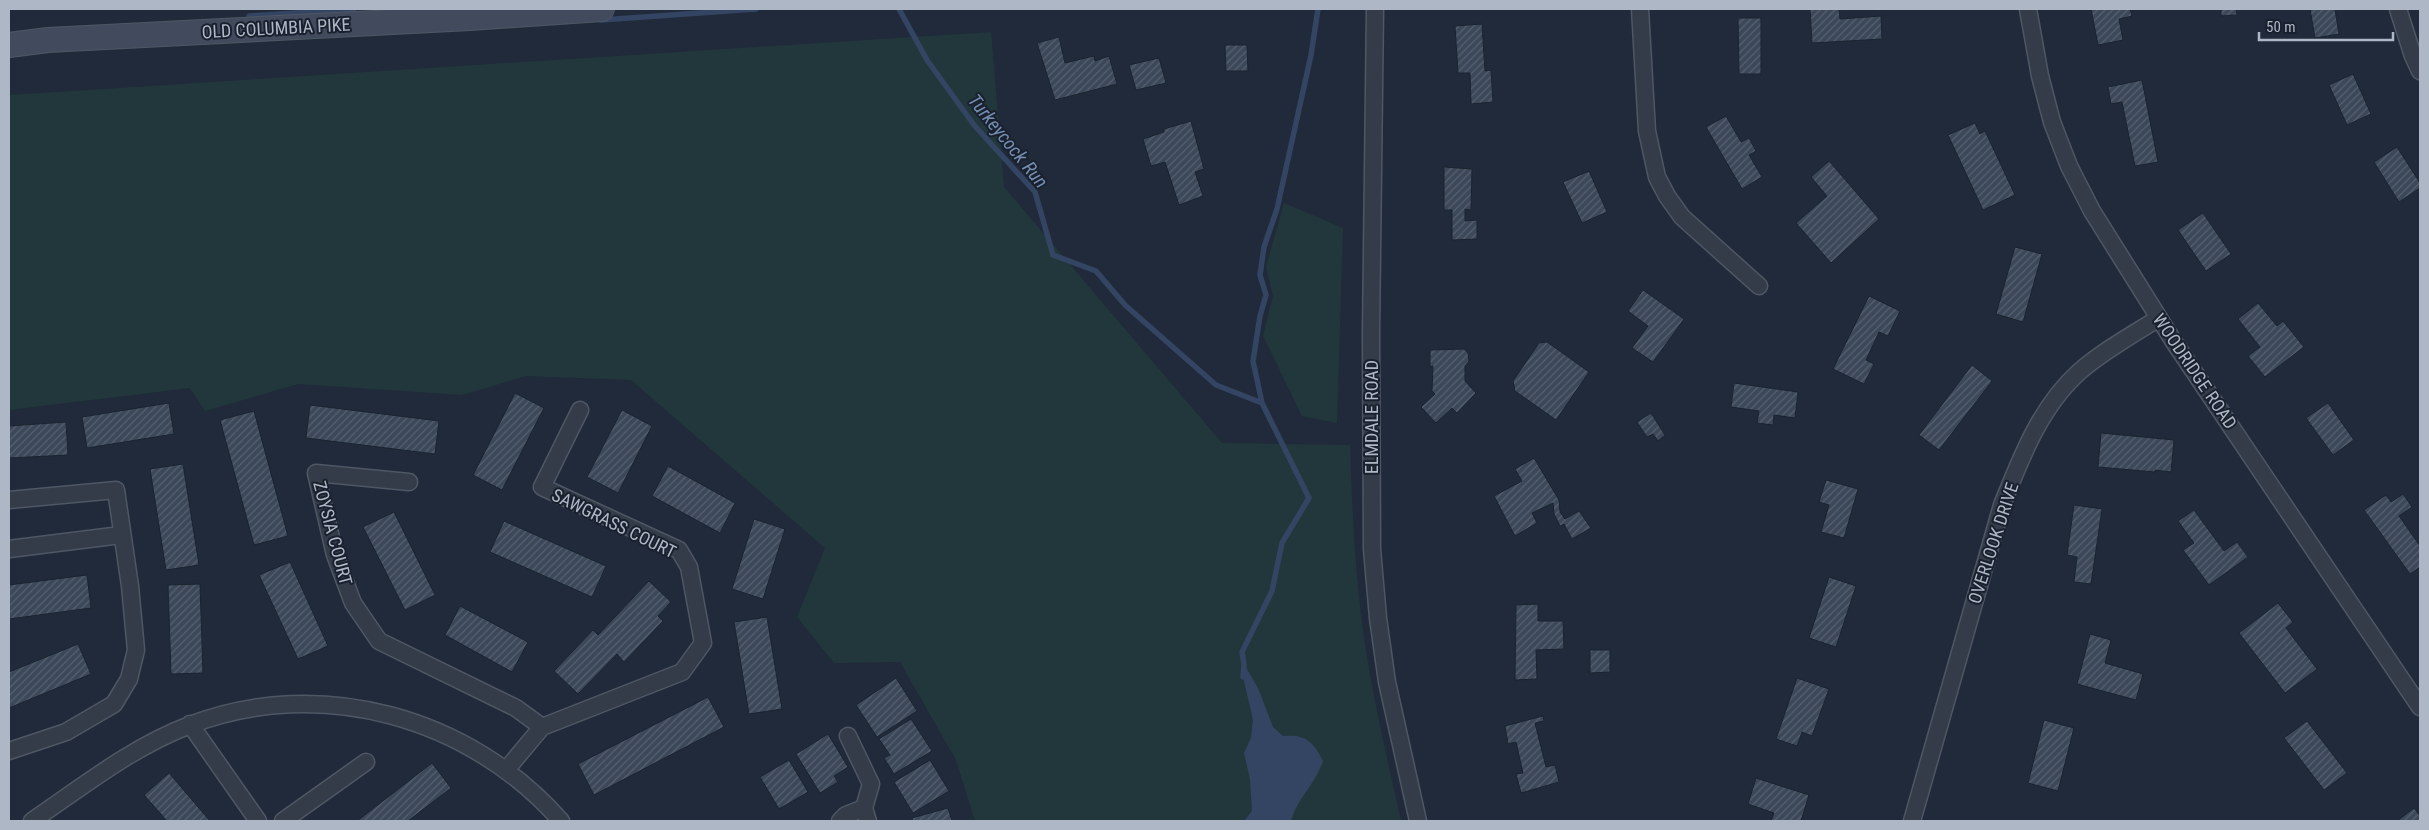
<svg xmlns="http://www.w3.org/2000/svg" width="2429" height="830" font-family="'Roboto Condensed',sans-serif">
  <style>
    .grass { fill: #22373b }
    .water { fill: #334562 }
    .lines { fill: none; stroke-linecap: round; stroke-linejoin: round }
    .stream { stroke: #334562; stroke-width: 5.5 }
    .building { fill: url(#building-hatch); stroke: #1b2330 }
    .street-casing { stroke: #4e5764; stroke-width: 19 }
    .secondary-casing { stroke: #4e5764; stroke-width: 26 }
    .street { stroke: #343c4a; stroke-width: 16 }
    .secondary { stroke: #424b5d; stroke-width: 24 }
    .labels { text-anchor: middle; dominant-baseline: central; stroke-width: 4; stroke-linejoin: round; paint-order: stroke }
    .street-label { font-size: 18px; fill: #aeb7c6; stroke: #19212e }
    .water-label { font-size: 19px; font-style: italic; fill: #758db0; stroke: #19212e }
  </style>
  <defs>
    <pattern id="building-hatch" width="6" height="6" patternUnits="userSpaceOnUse" patternTransform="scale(1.25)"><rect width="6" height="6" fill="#3c4859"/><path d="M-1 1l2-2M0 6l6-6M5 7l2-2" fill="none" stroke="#56606f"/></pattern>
  </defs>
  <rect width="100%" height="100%" fill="#202a3a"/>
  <path class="grass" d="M991,32L1004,187L1222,443L1350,445C1352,510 1355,574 1364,638C1373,700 1388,761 1401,821H975L956,760L900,662L834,663L797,617L825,548L631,380L526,376L462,395L298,384L205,411L190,388L9,410V95Z
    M1284,203L1343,228L1337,423L1302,416L1263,336L1273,296L1266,266Z"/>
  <path class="water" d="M1244,664L1258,688L1273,727L1283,736C1305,734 1313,741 1323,761C1316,783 1297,799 1291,821H1244L1252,811L1250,779L1244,753L1251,738L1253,720L1242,672Z"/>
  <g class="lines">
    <path class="stream" d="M899,9L927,60L974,125L1035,192L1053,255L1096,271L1125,305L1216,385L1262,403
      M249,16L354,9
      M601,20L756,9
      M1243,677L1244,664L1242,652L1272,591L1282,543L1309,498L1262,403L1253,361L1260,316L1266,295L1260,275L1264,247L1277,209L1311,55L1318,9"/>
  </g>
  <path class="building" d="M1810,9H1839L1840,19L1881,16L1882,39L1812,43Z
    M2091,9H2130L2132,16L2119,19L2123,40L2098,45Z
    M2221,9H2236L2237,15L2221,16Z
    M2310,9H2335L2339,34L2315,38Z
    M1738,18H1761V74H1739Z
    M1482,24L1485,71L1491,70L1493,102L1471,104L1470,73H1458L1455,26Z
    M1059,37L1065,63L1094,56L1095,61L1109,56L1117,84L1055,100L1037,43Z
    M1225,45H1247L1248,71H1226Z
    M1159,58L1166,83L1136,90L1129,65Z
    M2353,74L2371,114L2347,125L2329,85Z
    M2142,80L2158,162L2135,166L2122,102L2111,104L2108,87Z
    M1726,116L1741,142L1749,138L1756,151L1749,155L1762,177L1742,189L1706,127Z
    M1191,121L1204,169L1195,172L1203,196L1179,205L1165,162L1151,166L1143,139L1164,132V129Z
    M1975,123L1980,134L1985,131L2015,195L1983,210L1948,135Z
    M2397,147L2420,183V188L2399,202L2374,162Z
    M1829,161L1879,219L1831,263L1796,223L1827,196L1811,177Z
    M1444,167L1472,169L1471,210L1465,209V221L1477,220V239L1452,240V210H1444Z
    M1589,171L1607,212L1582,223L1563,182Z
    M2203,213L2231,254L2206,271L2178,230Z
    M2015,247L2042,254L2023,322L1996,314Z
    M1643,290L1684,319L1653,362L1632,348L1648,326L1628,311Z
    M1869,296L1900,311L1888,336L1879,332L1866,360L1874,364L1864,384L1833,369Z
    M2258,303L2277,326L2283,321L2304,347L2265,377L2248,356L2260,347L2238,319Z
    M1547,342L1589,372L1556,420L1515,391L1513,381L1539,343Z
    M1464,349L1468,353L1469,361L1465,366V381L1476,393L1457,413L1452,408L1436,423L1421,407L1435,394L1432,391L1433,366L1430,367V350Z
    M1972,365L1992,381L1939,450L1919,435Z
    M1734,383L1798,392L1795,418L1774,415L1773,425L1757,423L1759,411L1731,407Z
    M515,393L544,408L502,490L473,475Z
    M169,403L174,434L87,448L82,417Z
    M2328,403L2354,440L2333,455L2306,418Z
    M310,405L439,421L435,454L306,438Z
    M622,410L652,426L618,493L587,477Z
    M254,411L288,536L254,545L220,420Z
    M1651,413L1665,435L1658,441L1653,434L1647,437L1637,422Z
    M66,422L68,455L9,458V426Z
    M2101,433L2174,440L2171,472L2155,470V472L2098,467Z
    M1534,458L1559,500L1560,512L1565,519L1579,511L1591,528L1572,539L1564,524L1560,526L1554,514L1553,503L1532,513L1537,523L1515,536L1494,496L1522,481L1515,469Z
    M183,464L199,565L166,570L150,469Z
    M668,466L735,503L720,533L652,496Z
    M1826,480L1858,489L1844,538L1821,532L1829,505L1819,502Z
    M2403,494L2412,507L2399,516L2420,546V567L2410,574L2364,510L2386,495L2391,502Z
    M2074,505L2102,509L2091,584L2074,582L2077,557L2067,555Z
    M2194,510L2224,551L2237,542L2248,557L2209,585L2183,550L2194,543L2178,521Z
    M394,512L435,595L405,610L363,527Z
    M754,519L785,529L763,599L732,589Z
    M504,521L606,566L592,597L490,552Z
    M290,562L328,646L298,659L259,575Z
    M87,575L91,608L9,619V585Z
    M1829,577L1856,586L1836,647L1809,638Z
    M649,581L671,602L658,616L663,621L624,662L617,654L578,694L554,671L593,630L598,635Z
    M200,584L203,673L171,674L168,585Z
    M2278,603L2293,622L2286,628L2317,669L2285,693L2239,633Z
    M1538,604V621H1563L1564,649L1536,650L1537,679L1515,680L1516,605Z
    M460,606L528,642L512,672L445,635Z
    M767,617L782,709L749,714L734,622Z
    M2090,634L2111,640L2105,663L2143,674L2136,700L2077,684Z
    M78,644L91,674L9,708V672Z
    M1590,650H1610V672L1590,673Z
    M896,678L917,711L877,737L856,705Z
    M1797,678L1829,689L1812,736L1802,732L1797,746L1776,739Z
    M708,697L724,727L594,795L578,764Z
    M1543,716L1544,721L1535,723L1546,767L1555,765L1559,782L1521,793L1516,774L1523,773L1516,742L1508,744L1505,726Z
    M911,719L932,751L894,774L884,758L890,755L879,739Z
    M2044,720L2074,728L2058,791L2028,783Z
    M2307,721L2347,773L2324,790L2284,738Z
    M828,734L848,767L834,776L838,782L820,793L796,754Z
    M789,760L808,792L779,809L760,777Z
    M930,760L949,791L913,813L894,782Z
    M432,763L451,788L408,821H357Z
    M169,773L210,821H167L144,795Z
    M1756,778L1809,795L1801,821H1771L1774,813L1748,804Z
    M948,808L952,821H913L912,818Z
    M2414,808L2420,816V821H2397Z"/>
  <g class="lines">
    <defs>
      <path id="street" d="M1375,9L1371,333L1372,549L1378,618L1387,682L1418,821
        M1640,9L1647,131L1657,177L1667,196L1682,217L1759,286
        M2028,9L2040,76L2052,122L2069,166L2092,211L2174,342L2420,707
        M2398,9L2413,56L2420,71
        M409,482L316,473L335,555L353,603L379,641L516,708L542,727
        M9,500L116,490L130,586L136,650L129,679L114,704L66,732L9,751
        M9,549L121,535
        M190,724L258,821
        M848,736L871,784L864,808L868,821
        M506,770L542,727L682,672L703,643L689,567L679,550L542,487L580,410
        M32,821C82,787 132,747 190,725C320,675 470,717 561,821
        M283,821L366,762
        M840,821L846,815L864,808
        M1912,821L2002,505C2021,458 2040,407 2079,372C2103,351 2132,335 2159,318"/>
      <path id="secondary" d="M9,45L48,40L470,18L602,9"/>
    </defs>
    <use href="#street" class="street-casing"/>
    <use href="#secondary" class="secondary-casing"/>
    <use href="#street" class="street"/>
    <use href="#secondary" class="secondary"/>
  </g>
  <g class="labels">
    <g class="street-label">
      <text transform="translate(276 28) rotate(-3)">OLD COLUMBIA PIKE</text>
      <text transform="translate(2195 371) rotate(56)">WOODRIDGE ROAD</text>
      <text transform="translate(1371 417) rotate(-90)">ELMDALE ROAD</text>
      <text transform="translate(614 523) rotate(26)">SAWGRASS COURT</text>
      <text transform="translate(333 533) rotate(75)">ZOYSIA COURT</text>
      <text transform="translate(1993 543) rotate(-72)">OVERLOOK DRIVE</text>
    </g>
    <g class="water-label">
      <text transform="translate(1008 141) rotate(51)">Turkeycock Run</text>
    </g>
  </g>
  <rect width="2429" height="830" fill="none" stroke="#aeb7c6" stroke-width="20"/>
  <path d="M2259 32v8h134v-8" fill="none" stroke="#aeb7c6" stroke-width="2.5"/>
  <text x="2266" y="32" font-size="15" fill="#aeb7c6" stroke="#19212e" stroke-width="4" paint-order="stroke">50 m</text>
</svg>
